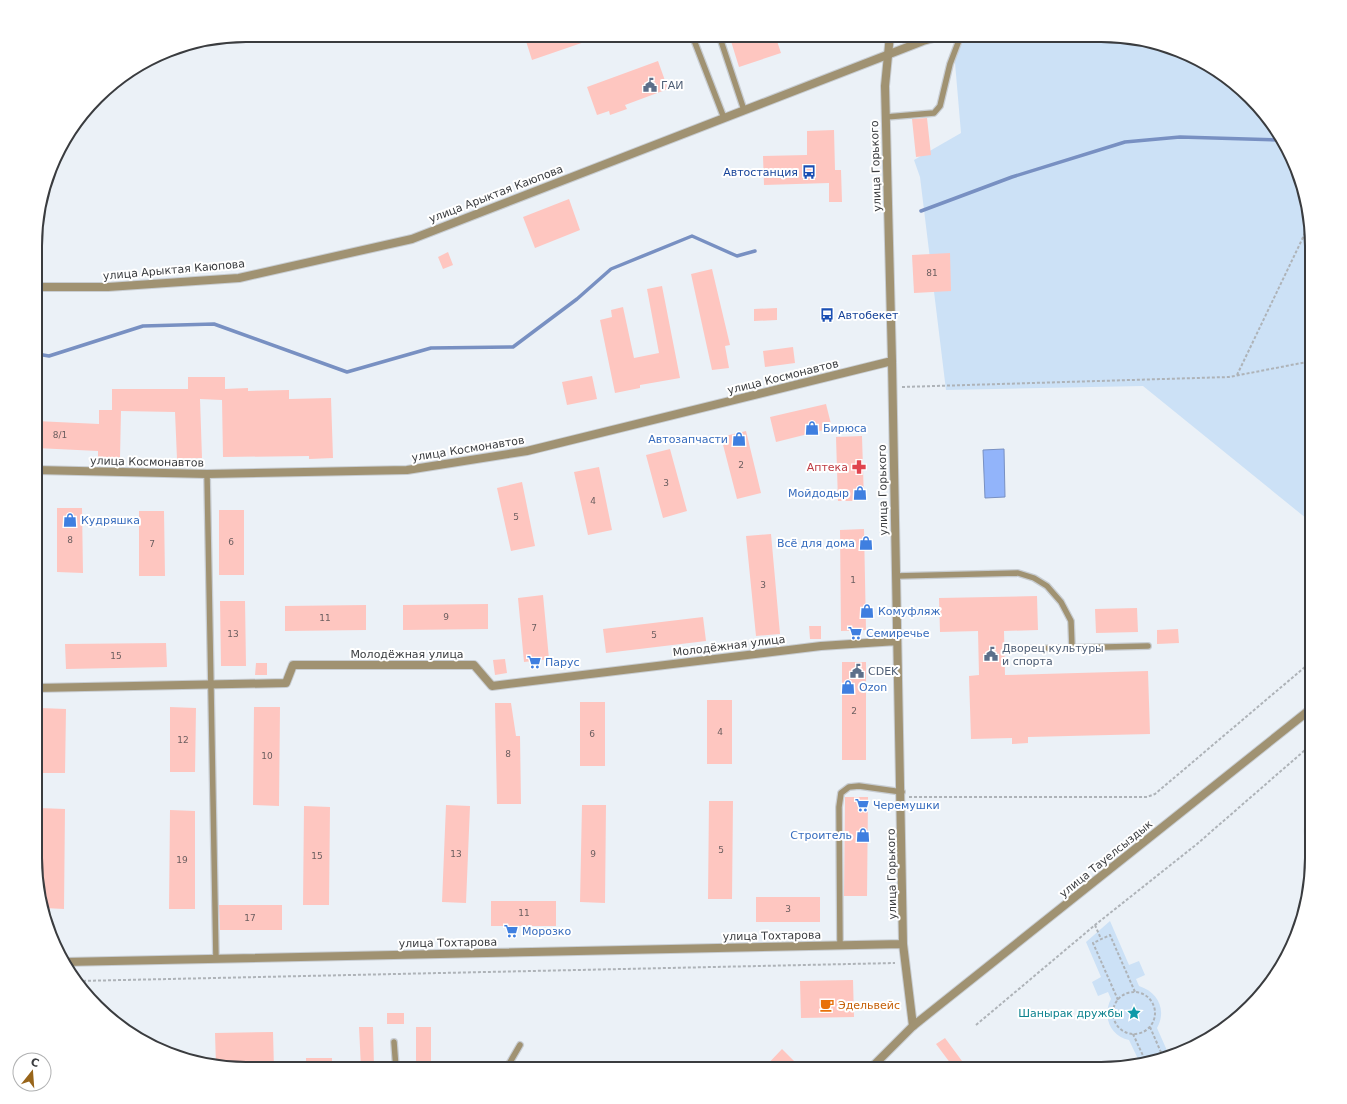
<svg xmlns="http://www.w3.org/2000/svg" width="1347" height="1104" font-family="'DejaVu Sans',sans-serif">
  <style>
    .green { fill: #cce1f6 }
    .water { fill: #92b4fa; stroke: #7890c2 }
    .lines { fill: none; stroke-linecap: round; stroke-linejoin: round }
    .stream { stroke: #7890c2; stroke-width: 3.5 }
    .building { fill: #fec6c0 }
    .service-casing { stroke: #c8cdd2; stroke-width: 8 }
    .minor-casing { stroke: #c8cdd2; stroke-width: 10 }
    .tertiary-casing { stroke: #c8cdd2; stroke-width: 10 }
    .path { stroke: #aeb3b8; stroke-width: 2; stroke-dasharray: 3 2; stroke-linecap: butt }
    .service { stroke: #a09272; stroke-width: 5.5 }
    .minor { stroke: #a09272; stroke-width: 8 }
    .tertiary { stroke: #a09272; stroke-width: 8 }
    .labels { text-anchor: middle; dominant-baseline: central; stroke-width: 4; stroke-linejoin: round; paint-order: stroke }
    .number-label { font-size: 9px; fill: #6b5e5f }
    .service-label { font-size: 11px; fill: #4e5e75; stroke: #fff; text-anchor: start }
    .street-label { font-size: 11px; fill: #3a3c3f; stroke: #fff }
    .transit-label { font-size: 11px; fill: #164399; stroke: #fff; text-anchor: end }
    .shop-label { font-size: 11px; fill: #366cbe; stroke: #fff; text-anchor: start }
    .health-label { font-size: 11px; fill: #be3a42; stroke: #fff; text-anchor: end }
    .food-label { font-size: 11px; fill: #c56008; stroke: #fff; text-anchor: start }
    .culture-label { font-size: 11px; fill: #0d838f; stroke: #fff; text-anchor: end }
    .rim { fill: none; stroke: #3a3c3f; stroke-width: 2 }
  </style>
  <rect width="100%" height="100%" fill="#ebf1f7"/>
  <path class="green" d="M986,35H1115L1182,51L1250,97L1296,165L1312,246V523L1143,386L946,390L920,177L914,160L961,133L954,51L962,40Z
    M1110,921L1129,965L1139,961L1145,975L1136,979L1139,986C1158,992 1167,1010 1157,1028L1169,1055L1139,1061L1129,1040C1110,1036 1102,1016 1111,999L1108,992L1098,996L1092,982L1101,977L1086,942Z"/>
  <path class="water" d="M1004,449L1005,497L985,498L983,450Z"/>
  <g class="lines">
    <path class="stream" d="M921,211L1012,177L1125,142L1180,137L1279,140
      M37,354L49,356L143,326L214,324L347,372L431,348L513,347L577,299L611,269L692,236L737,256L755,251"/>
  </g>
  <path class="building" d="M532,35H599V37L532,60L525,38Z
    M738,35H775L781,53L739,67L730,38Z
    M658,61L668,89L625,105L627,109L610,115L609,111L597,115L587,87Z
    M927,118L931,155L916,157L912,119Z
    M834,130L835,170H841L842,202H829V183L764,185L763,156L807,155V131Z
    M569,199L580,230L535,248L523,217Z
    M448,252L453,265L443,269L438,257Z
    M950,253L951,291L914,293L912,255Z
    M712,269L730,345L725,346L729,368L712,370L691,274Z
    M662,286L680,378L640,385V388L615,393L600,320L612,317L611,310L623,307L634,358L659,353L647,289Z
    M777,308V320L754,321V309Z
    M793,347L795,363L765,367L763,351Z
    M592,376L597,399L567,405L562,382Z
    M188,377H225V389L248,388V391L289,390V399L331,398L333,458L309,459V456L223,457L222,400L200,399L202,458L177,459L175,412L121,411L120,458L98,457V451L36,448V421L99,424V410H112V389H188Z
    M826,404L832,428L776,442L770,417Z
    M746,431L761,493L737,499L721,437Z
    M862,436L864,501H838L836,437Z
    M670,449L687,511L663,518L646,455Z
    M599,467L612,530L588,535L574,472Z
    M522,482L535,546L511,551L497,488Z
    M57,508H82L83,573L57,572Z
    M219,510H244V575H219Z
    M139,511H164L165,576H139Z
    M864,529L866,630L841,631L840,530Z
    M771,534L780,634L756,636L746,536Z
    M543,595L549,659L524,662L518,598Z
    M1037,596L1038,630L1004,631L1005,675L1148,671L1150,734L1028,737V743L1012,744V738L971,739L969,676L979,675L978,631L940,632L939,598Z
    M220,601H245L246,666H221Z
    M488,604V629L403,630V605Z
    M366,605V630L285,631V606Z
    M1137,608L1138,632L1096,633L1095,609Z
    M703,617L706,641L606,653L603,629Z
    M809,626H821V639H810Z
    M1178,629L1179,643L1157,644V630Z
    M166,643L167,667L66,669L65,644Z
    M505,659L507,673L495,675L493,660Z
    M842,662H866V760H842Z
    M256,663H267V675H255Z
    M707,700H732V764H707Z
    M580,702H605V766H580Z
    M495,703H511L516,736H520L521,804H497Z
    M170,707L196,708L195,772H170Z
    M254,707H280L279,806L253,805Z
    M40,708L66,709L65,773H40Z
    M845,797H868L867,896H844Z
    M709,801H733L732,899H708Z
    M446,805L470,806L466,903L442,902Z
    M582,805H606L605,903L580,902Z
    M304,806L330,807L329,905H303Z
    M39,808L65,809L64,909L45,908L39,884Z
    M170,810L195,811V909H169Z
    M756,897H820V922H756Z
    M491,901H556V926H491Z
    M219,905H282V930H220Z
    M853,980L854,1017L801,1018L800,981Z
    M387,1013H404V1024H387Z
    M359,1027H373L374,1067L361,1068Z
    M416,1027H431V1069H416Z
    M273,1032L274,1069H232L216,1065L215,1033Z
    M945,1038L962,1061L954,1068L936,1044Z
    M782,1049L802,1069H763Z
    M306,1058H332V1069H306Z"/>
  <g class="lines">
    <defs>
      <path id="service" d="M692,35L724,118
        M719,35L744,110
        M886,117L934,113L940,106L950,64L961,35
        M207,474L216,959
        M896,576L1018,573L1034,578L1047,586L1061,602L1071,621L1072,647
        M1020,649L1148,646
        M1312,856C1306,846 1307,814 1312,804
        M840,945L839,807L841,793L849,787L859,786L902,792
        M394,1042L396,1069
        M506,1069L520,1045"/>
      <path id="minor" d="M890,35L885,86L892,361L903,944L913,1026
        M36,470L207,474L407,470L527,451L892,361
        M36,688L286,683L293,665H474L492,686L821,646L897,641
        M64,962L903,944"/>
      <path id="tertiary" d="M37,287H108L239,278L412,239L887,55L923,41L944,35
        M870,1069L913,1026L1312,708"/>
    </defs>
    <use href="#service" class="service-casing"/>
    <use href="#minor" class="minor-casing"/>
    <use href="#tertiary" class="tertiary-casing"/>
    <path class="path" d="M1237,375L1308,227
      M902,387L1229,377L1312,361
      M909,797H1147L1155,794L1312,661
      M1095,925L1101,939
      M78,981L895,963
      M1113 1013a21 21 0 1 1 42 0a21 21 0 1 1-42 0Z
      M1118,1000L1093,943L1110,935L1135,992
      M976,1025L1095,925L1197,844L1312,744
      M1150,1027L1163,1057
      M1133,1034L1145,1060"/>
    <use href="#service" class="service"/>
    <use href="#minor" class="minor"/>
    <use href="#tertiary" class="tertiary"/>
  </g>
  <defs>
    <symbol id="civic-bare" viewBox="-9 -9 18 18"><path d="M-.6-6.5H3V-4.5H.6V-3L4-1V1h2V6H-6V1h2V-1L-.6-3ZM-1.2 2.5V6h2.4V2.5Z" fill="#5c6f8a" stroke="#fff" stroke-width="2.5" paint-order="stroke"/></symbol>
    <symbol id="bus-bare" viewBox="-9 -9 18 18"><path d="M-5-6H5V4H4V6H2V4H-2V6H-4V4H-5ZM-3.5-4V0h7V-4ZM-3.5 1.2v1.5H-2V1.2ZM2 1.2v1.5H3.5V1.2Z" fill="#1a4fb4" stroke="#fff" stroke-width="2.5" paint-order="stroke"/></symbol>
    <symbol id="shop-bare" viewBox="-9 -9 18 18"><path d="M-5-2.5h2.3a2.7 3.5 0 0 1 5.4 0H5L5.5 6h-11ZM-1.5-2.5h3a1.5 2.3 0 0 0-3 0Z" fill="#3f7fe0" stroke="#fff" stroke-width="2.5" paint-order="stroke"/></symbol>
    <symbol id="pharmacy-bare" viewBox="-9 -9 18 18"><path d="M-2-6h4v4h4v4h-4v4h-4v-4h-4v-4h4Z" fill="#e0444e" stroke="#fff" stroke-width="2.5" paint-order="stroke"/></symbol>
    <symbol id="supermarket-bare" viewBox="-9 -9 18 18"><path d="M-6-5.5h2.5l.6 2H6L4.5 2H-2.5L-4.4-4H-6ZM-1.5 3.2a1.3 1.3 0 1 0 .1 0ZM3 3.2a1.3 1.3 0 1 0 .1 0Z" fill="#3f7fe0" stroke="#fff" stroke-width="2.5" paint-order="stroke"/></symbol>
    <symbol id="cafe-bare" viewBox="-9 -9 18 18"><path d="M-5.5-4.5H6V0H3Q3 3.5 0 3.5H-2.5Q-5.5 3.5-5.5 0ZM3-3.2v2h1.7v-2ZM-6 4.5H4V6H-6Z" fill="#e8710a" stroke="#fff" stroke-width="2.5" paint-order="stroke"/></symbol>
    <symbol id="sight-bare" viewBox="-9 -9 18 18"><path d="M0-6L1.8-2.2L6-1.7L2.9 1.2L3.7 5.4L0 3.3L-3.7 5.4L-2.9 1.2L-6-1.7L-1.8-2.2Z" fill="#0f9aa8" stroke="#fff" stroke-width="2.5" paint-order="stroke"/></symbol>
  </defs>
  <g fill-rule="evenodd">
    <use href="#civic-bare" x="640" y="75" width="20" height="20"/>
    <use href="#bus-bare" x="799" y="162" width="20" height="20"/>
    <use href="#bus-bare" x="817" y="305" width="20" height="20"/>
    <use href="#shop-bare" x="802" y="418" width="20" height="20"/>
    <use href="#shop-bare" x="729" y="429" width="20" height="20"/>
    <use href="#pharmacy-bare" x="849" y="457" width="20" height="20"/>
    <use href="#shop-bare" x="850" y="483" width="20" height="20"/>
    <use href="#shop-bare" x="60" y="510" width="20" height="20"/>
    <use href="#shop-bare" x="856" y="533" width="20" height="20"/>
    <use href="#shop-bare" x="857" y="601" width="20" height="20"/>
    <use href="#supermarket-bare" x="845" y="623" width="20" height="20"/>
    <use href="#civic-bare" x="981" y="644" width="20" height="20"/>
    <use href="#supermarket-bare" x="524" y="652" width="20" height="20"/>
    <use href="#civic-bare" x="847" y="661" width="20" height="20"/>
    <use href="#shop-bare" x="838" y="677" width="20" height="20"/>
    <use href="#supermarket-bare" x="852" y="795" width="20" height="20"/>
    <use href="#shop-bare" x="853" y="825" width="20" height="20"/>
    <use href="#supermarket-bare" x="501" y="921" width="20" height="20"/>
    <use href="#cafe-bare" x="817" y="995" width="20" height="20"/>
    <use href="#sight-bare" x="1124" y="1003" width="20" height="20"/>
  </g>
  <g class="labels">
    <g class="number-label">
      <text x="932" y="273">81</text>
      <text x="60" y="435">8/1</text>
      <text x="741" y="465">2</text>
      <text x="666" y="483">3</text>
      <text x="593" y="501">4</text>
      <text x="516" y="517">5</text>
      <text x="70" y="540">8</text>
      <text x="231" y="542">6</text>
      <text x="152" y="544">7</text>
      <text x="853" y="580">1</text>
      <text x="763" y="585">3</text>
      <text x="446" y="617">9</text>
      <text x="325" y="618">11</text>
      <text x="534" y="628">7</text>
      <text x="233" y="634">13</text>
      <text x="654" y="635">5</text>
      <text x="116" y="656">15</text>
      <text x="854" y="711">2</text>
      <text x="720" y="732">4</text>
      <text x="592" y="734">6</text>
      <text x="183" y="740">12</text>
      <text x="508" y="754">8</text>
      <text x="267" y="756">10</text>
      <text x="721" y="850">5</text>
      <text x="456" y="854">13</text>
      <text x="593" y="854">9</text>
      <text x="317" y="856">15</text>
      <text x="182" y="860">19</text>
      <text x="788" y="909">3</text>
      <text x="524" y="913">11</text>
      <text x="250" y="918">17</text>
    </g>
    <g class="service-label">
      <text x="661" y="85">ГАИ</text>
      <text x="1002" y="648">Дворец культуры<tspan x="1002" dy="13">и спорта</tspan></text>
      <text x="868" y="671">CDEK</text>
    </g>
    <g class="street-label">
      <text transform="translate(876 166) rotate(-92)">улица Горького</text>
      <text transform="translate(496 194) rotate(-21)">улица Арыктая Каюпова</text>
      <text transform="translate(174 270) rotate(-5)">улица Арыктая Каюпова</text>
      <text transform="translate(783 377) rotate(-14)">улица Космонавтов</text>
      <text transform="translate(468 449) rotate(-9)">улица Космонавтов</text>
      <text transform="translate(147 462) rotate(1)">улица Космонавтов</text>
      <text transform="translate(883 490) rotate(-91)">улица Горького</text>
      <text transform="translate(729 646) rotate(-7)">Молодёжная улица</text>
      <text x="407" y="654">Молодёжная улица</text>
      <text transform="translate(1106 859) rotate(-39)">улица Тауелсыздык</text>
      <text transform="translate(892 874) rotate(-91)">улица Горького</text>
      <text transform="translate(772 936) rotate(-1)">улица Тохтарова</text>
      <text transform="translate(448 943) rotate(-1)">улица Тохтарова</text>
    </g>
    <g class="transit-label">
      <text x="798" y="172">Автостанция</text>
      <text x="838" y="315" text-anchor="start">Автобекет</text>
    </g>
    <g class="shop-label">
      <text x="823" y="428">Бирюса</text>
      <text x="728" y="439" text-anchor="end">Автозапчасти</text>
      <text x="849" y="493" text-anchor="end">Мойдодыр</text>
      <text x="81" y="520">Кудряшка</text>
      <text x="855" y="543" text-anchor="end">Всё для дома</text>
      <text x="878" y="611">Комуфляж</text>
      <text x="866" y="633">Семиречье</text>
      <text x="545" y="662">Парус</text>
      <text x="859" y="687">Ozon</text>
      <text x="873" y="805">Черемушки</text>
      <text x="852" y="835" text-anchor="end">Строитель</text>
      <text x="522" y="931">Морозко</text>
    </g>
    <g class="health-label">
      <text x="848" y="467">Аптека</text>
    </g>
    <g class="food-label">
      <text x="838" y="1005">Эдельвейс</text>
    </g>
    <g class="culture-label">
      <text x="1123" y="1013">Шанырак дружбы</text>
    </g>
  </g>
  <path d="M0 0H1347V1104H0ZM246 42H1101A204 204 0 0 1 1305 246V858A204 204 0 0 1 1101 1062H246A204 204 0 0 1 42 858V246A204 204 0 0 1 246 42Z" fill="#fff" fill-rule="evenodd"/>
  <path class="rim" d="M246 42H1101A204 204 0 0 1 1305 246V858A204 204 0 0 1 1101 1062H246A204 204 0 0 1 42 858V246A204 204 0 0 1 246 42Z"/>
  <g transform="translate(32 1072) rotate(17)"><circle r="19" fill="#ffffff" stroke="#b0b1b2"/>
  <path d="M0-3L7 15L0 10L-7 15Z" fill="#98651a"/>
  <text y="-6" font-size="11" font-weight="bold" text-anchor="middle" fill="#3a3c3f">С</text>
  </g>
</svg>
